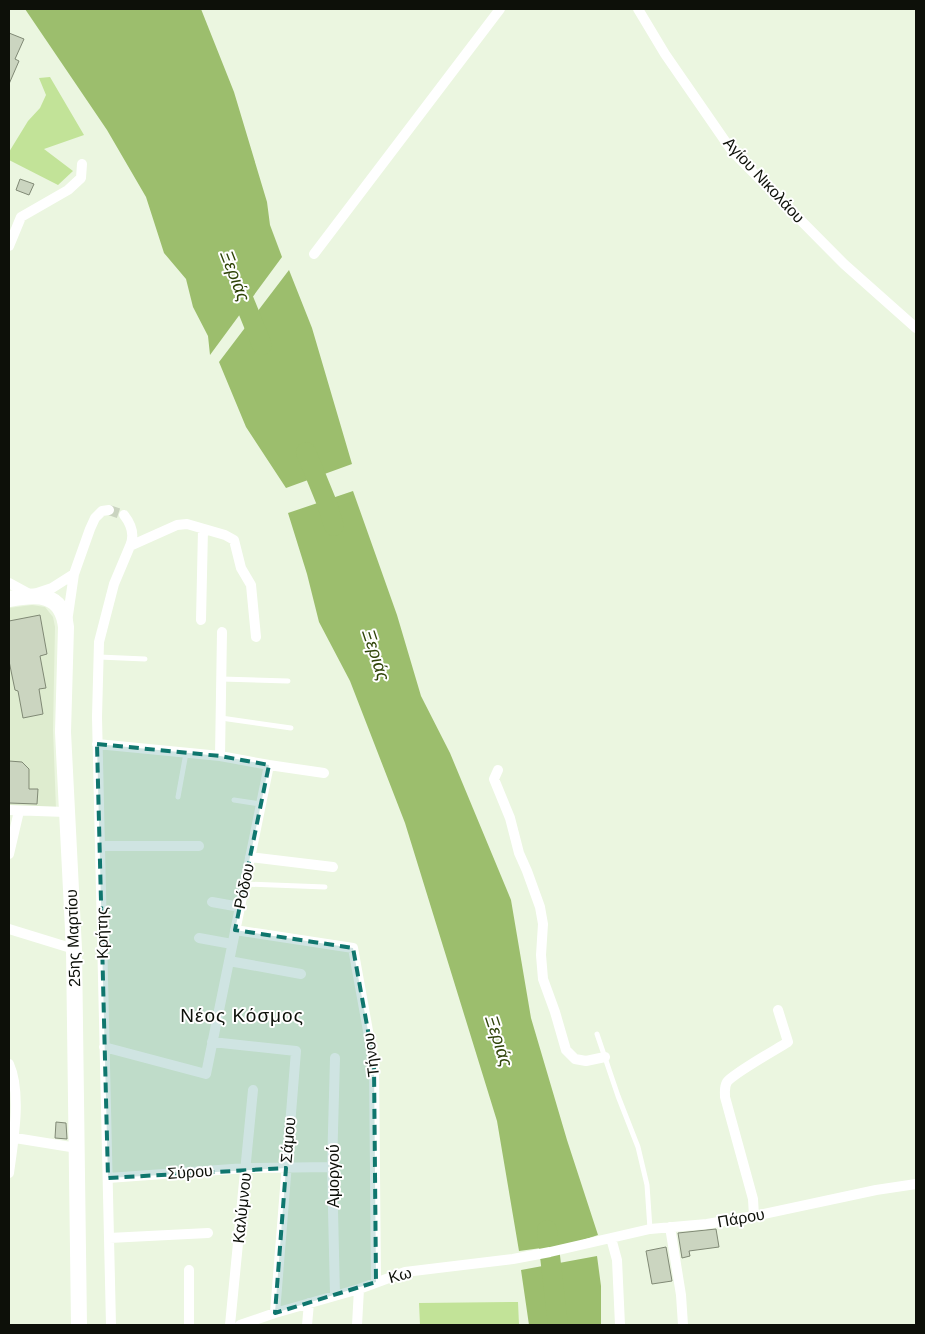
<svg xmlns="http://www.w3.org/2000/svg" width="925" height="1334" font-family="Helvetica,sans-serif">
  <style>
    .built { fill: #deeccf }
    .green { fill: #c2e398 }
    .water { fill: #9cbe6d }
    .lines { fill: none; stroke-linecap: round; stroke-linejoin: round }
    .river { stroke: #9cbe6d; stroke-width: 20 }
    .building { fill: #cbd5c0; stroke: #808975 }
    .minor-tunnel { stroke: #cad4c0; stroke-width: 10; stroke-dasharray: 10 5; stroke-linecap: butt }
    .service { stroke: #fff; stroke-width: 5 }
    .minor { stroke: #fff; stroke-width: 10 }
    .primary { stroke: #fff; stroke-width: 16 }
    .marked { fill: #0f766e; fill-opacity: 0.2; stroke: #0f766e; stroke-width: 4; stroke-dasharray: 10 6; stroke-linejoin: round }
    .labels { text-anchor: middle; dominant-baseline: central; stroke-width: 4; stroke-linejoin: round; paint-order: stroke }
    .street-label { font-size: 16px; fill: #0d1009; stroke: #fff }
    .water-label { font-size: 18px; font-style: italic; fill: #2f4408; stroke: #fff }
    .quarter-label { font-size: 19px; letter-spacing: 1px; fill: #0d1009; stroke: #fff }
  </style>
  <rect width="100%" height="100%" fill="#ebf6e0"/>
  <path class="built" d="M32,605L45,607L53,617L55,627L53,730L56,809L9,807V608Z"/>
  <path class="green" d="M50,77L84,135L44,149L73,171L58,185L9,160V152L28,121L40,108L46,95L39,78Z
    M518,1302L519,1325H420L419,1303Z"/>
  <path class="water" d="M25,9H201L234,92L267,202L270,225L282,257L210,355L208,336L193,307L186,279L164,253L146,197L107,130Z
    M289,270L312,328L352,464L286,488L246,427L219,362Z
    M353,491L397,615L421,696L450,753L511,900L531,1018L567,1140L598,1235L571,1244L519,1251L497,1121L405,823L350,681L319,622L307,574L288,513Z
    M597,1256L601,1286V1325H529L521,1270Z"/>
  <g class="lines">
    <path class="river" d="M236,281L262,345
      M306,452L326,501L334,526
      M547,1230L558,1325"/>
  </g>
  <path class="building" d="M9,33L24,39L15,59L19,61L9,84Z
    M20,179L34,184L29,195L16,190Z
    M40,615L47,654L40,656L46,688L39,689L43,714L23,718L18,691L15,690L9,661V621Z
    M9,761L22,762L29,769V789H38L37,804L9,803Z
    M56,1122L66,1123L67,1139L55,1138Z
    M716,1229L719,1247L689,1251L690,1256L682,1258L678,1233Z
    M666,1247L672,1281L652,1284L646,1251Z"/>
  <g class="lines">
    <path class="minor-tunnel" d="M109,510L124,515"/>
    <path class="service" d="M99,657L145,659
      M221,679L288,681
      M221,718L291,728
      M178,797L186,753
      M234,800L260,804
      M245,884L325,887
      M597,1034L618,1096L638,1147L647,1185L650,1229"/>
    <path class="minor" d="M638,9L665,54L732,151L844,264L916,328
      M9,246L21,217L68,190L81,178L82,164
      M314,254L500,9
      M124,515C131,524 135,535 130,546
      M9,583L31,595L52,588L74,574
      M201,620L203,529
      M67,622L74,574L90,529L95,518L102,511L109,510
      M97,744L220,756L269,765L324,773
      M220,756L222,632
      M498,770L494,779L510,818L519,853L527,871L540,907L543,924L541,955L543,979L555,1012L566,1050L575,1059L586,1061L605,1057
      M9,810L66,812
      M100,846H199
      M9,854L19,811
      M250,857L333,867
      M212,902L240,907
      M9,929L74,949
      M235,930L353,948L374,1064L376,1282
      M199,938L232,944
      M229,961L301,974
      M212,1042L296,1051L275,1313
      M104,1047L206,1074L269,765
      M9,1064C22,1093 13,1143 9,1173
      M9,1137L77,1148
      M108,1178L246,1168L332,1167
      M754,1216L753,1199L725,1097C725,1091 724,1087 727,1082C734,1073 777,1049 788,1042L778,1010
      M670,1227L681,1295L683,1325
      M109,1238L208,1233
      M611,1238L617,1260L620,1325
      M189,1270V1325
      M335,1295L332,1167L335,1058
      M111,1325L97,717L99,642L114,584L130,546L177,525L187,524L225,535L234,540L241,568L251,585L256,637
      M230,1325L253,1090
      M240,1325L275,1313L359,1289L405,1272L513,1259L550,1252L650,1229L707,1224L754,1216L876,1190L916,1184
      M307,1325L309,1303
      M357,1325L359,1289"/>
    <path class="primary" d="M9,599C37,594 62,592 66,627L63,732L74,949L79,1325"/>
  </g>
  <path class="marked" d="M97,744L220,756L269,765L235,930L353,948L374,1064L376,1282L275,1313L286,1168L108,1178Z"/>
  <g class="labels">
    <g class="street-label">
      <text transform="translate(764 180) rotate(47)">Αγίου Νικολάου</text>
      <text transform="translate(244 886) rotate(-78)">Ρόδου</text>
      <text transform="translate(102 933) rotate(-91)">Κρήτης</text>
      <text transform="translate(73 938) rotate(-92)">25ης Μαρτίου</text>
      <text transform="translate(371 1055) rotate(-97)">Τήνου</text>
      <text transform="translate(288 1140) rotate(-85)">Σάμου</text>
      <text transform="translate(190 1172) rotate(-4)">Σύρου</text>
      <text transform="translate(333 1176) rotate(-90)">Αμοργού</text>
      <text transform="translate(242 1208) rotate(-84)">Καλύμνου</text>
      <text transform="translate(741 1218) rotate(-10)">Πάρου</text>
      <text transform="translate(400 1275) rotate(-15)">Κω</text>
    </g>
    <g class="water-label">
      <text transform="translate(235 276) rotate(69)">Ξεριάς</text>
      <text transform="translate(376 655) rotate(72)">Ξεριάς</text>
      <text transform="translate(499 1041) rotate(72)">Ξεριάς</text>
    </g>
    <g class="quarter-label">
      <text x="242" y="1015">Νέος Κόσμος</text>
    </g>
  </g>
  <rect width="925" height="1334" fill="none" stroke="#0d1009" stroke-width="20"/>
</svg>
